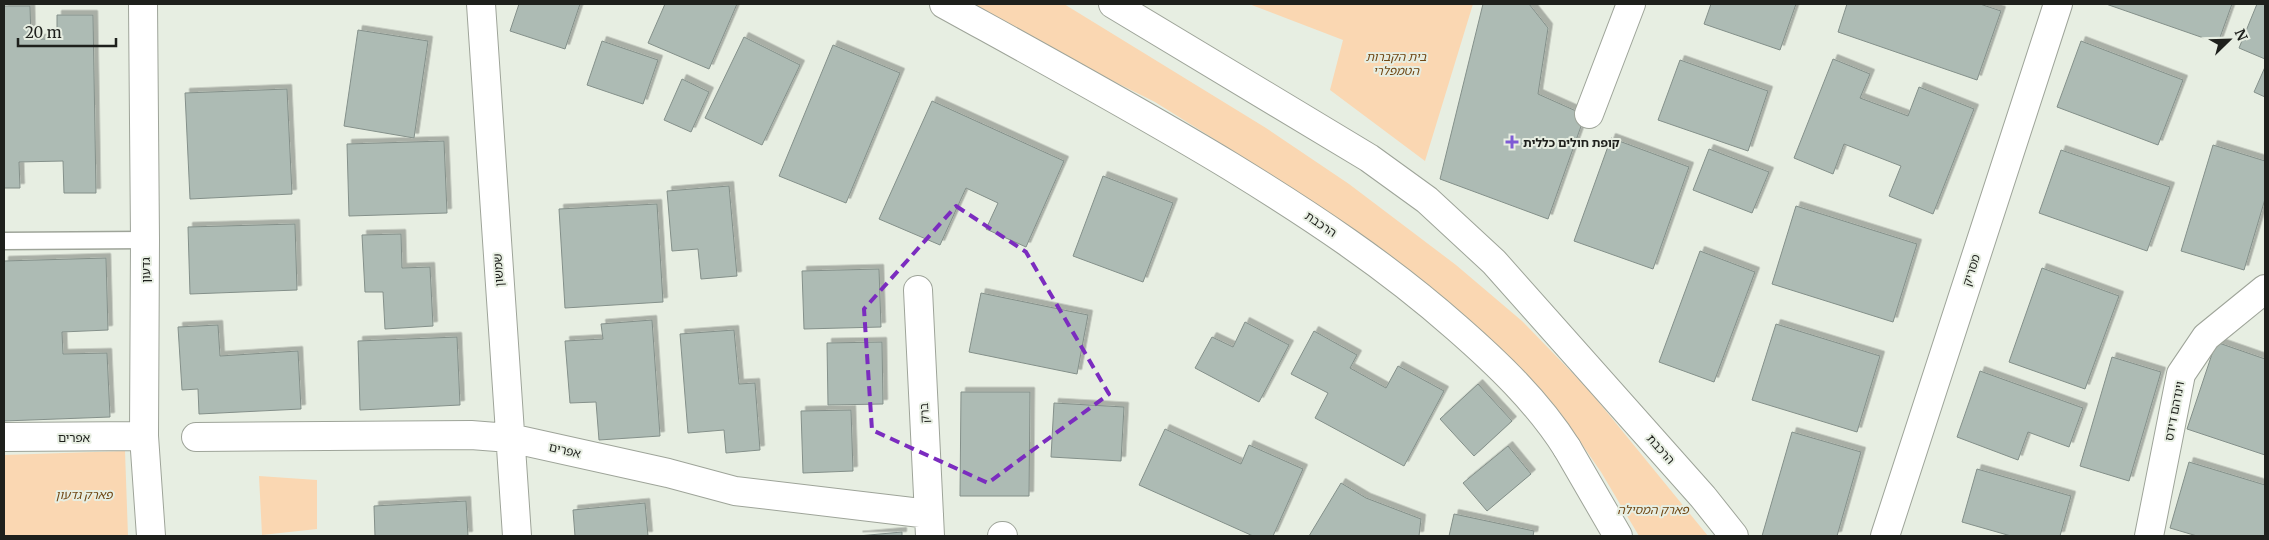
<svg xmlns="http://www.w3.org/2000/svg" width="2269" height="540" font-family="Merriweather,'Noto Sans Hebrew',serif">
  <style>
    .green { fill: #fad7b2 }
    .building { fill: #adbbb4; stroke: #84908a; filter: url(#shadow) }
    .lines { fill: none; stroke-linecap: round; stroke-linejoin: round }
    .service-casing { stroke: #9ea499; stroke-width: 19 }
    .minor-casing { stroke: #9ea499; stroke-width: 30 }
    .tertiary-casing { stroke: #9ea499; stroke-width: 30 }
    .service { stroke: #fff; stroke-width: 16 }
    .minor { stroke: #fff; stroke-width: 28 }
    .tertiary { stroke: #fff; stroke-width: 28 }
    .marked { fill: none; stroke: #7b2cbf; stroke-width: 4; stroke-dasharray: 10 6; stroke-linejoin: round }
    .poi-dot { fill: #7e5bd5; stroke: #e7eee2; stroke-width: 2 }
    .labels { text-anchor: middle; dominant-baseline: central; stroke-width: 4; stroke-linejoin: round; paint-order: stroke }
    .park-label { font-size: 12px; font-style: italic; fill: #704815; stroke: #e7eee2 }
    .poi-label { font-size: 12px; font-weight: bold; fill: #1e201c; stroke: #e7eee2; text-anchor: start }
    .street-label { font-size: 12px; fill: #1e201c; stroke: #e7eee2 }
  </style>
  <defs>
    <filter id="shadow"><feDropShadow dx="4.5" dy="-4.5" stdDeviation="0" flood-color="#0004"/></filter>
  </defs>
  <rect width="100%" height="100%" fill="#e7eee2"/>
  <path class="green" d="M970,4H1064L1266,128L1349,184L1456,265L1522,321L1588,389L1708,536H1639L1601,472L1561,414L1496,349L1328,215L1246,159L1155,102L1047,48Z
    M1249,4H1473L1425,161L1330,90L1343,40Z
    M125,451L128,536H4V455Z
    M259,476L317,480V529L262,535Z"/>
  <path class="building" d="M519,4H580L565,49L510,31Z
    M665,4H737L709,69L648,43Z
    M1483,4H1529L1548,28L1538,94L1585,115L1548,219L1440,179Z
    M1711,4H1796L1780,50L1704,24Z
    M1847,4H1980L2001,11L1977,80L1838,32Z
    M2106,4H2232L2218,43Z
    M2257,4H2265V59L2239,48Z
    M4,6H30L31,39H57V15H93L96,193H64L63,161L19,162L20,188H4Z
    M358,30L428,41L414,138L344,126Z
    M744,37L800,65L762,145L705,118Z
    M602,41L658,60L643,104L587,85Z
    M2081,41L2183,80L2158,145L2057,107Z
    M833,45L900,73L846,203L779,176Z
    M1833,59L1870,74L1860,98L1908,116L1919,87L1974,109L1933,214L1889,196L1901,166L1844,144L1833,174L1794,158Z
    M1680,60L1768,91L1748,151L1658,120Z
    M2265,67V97L2254,92Z
    M682,79L709,92L691,132L664,120Z
    M287,89L292,194L190,199L185,93Z
    M932,101L1064,161L1026,247L986,229L998,203L966,188L940,245L879,219Z
    M1611,138L1689,167L1653,269L1574,241Z
    M444,141L447,213L349,216L347,144Z
    M2213,145L2265,161V199L2244,270L2181,251Z
    M1709,149L1769,172L1752,213L1693,190Z
    M2061,150L2170,187L2147,251L2039,213Z
    M1103,176L1173,203L1143,282L1073,256Z
    M729,186L737,276L701,279L698,249L672,251L667,191Z
    M657,204L663,302L565,308L559,209Z
    M1796,206L1917,244L1893,322L1772,284Z
    M295,224L297,290L190,294L188,227Z
    M401,234L402,268L430,267L433,326L385,329L383,292H365L362,235Z
    M1700,251L1755,272L1714,382L1659,362Z
    M106,258L108,330L62,332L63,354L107,353L110,417L4,421V261Z
    M2042,268L2119,296L2085,389L2009,362Z
    M879,269L881,327L804,329L802,271Z
    M981,293L1088,315L1077,374L969,352Z
    M652,320L660,436L599,440L596,402L570,403L565,341L603,339L601,324Z
    M1245,322L1289,345L1259,402L1195,368L1212,337L1233,347Z
    M1776,324L1880,356L1857,432L1752,400Z
    M218,325L220,356L298,351L301,409L199,414L198,389L182,390L178,327Z
    M734,330L739,384L755,383L760,450L726,453L724,430L688,433L680,334Z
    M1314,331L1357,355L1350,368L1386,388L1398,366L1444,391L1404,466L1315,418L1328,393L1291,374Z
    M457,337L460,405L360,410L358,341Z
    M882,342L883,404L828,405L827,343Z
    M2216,342L2265,359V455L2187,429Z
    M2112,357L2161,372L2129,481L2080,466Z
    M1980,371L2083,408L2069,447L2028,432L2018,460L1957,437Z
    M1478,384L1512,421L1474,456L1440,419Z
    M961,392H1030L1029,496H960Z
    M1054,403L1124,407L1121,461L1051,457Z
    M851,410L853,471L803,473L801,411Z
    M1165,429L1241,464L1249,445L1303,469L1273,536H1253L1139,485Z
    M1792,432L1861,452L1837,536H1762Z
    M1508,446L1531,474L1487,511L1463,483Z
    M2189,462L2265,485V536H2197L2170,528Z
    M1977,469L2071,496L2060,536H2011L1962,522Z
    M1341,483L1366,498L1421,519L1419,536H1309Z
    M466,501L468,536H375L374,506Z
    M645,503L648,536H575L573,510Z
    M1454,514L1534,531L1533,536H1449Z
    M902,532V536H858Z"/>
  <g class="lines">
    <defs>
      <path id="service" d="M4,241L145,240"/>
      <path id="minor" d="M143,4L145,240L144,436L151,536
        M481,4L517,536
        M944,4C1040,57 1136,109 1230,166C1310,215 1387,266 1457,328C1497,363 1538,402 1567,448
        M1589,114L1631,4
        M918,290L930,536
        M4,437L144,436
        M196,437L471,435L510,438L668,473L735,491L929,514
        M1002,536H1003
        M2149,536L2181,374L2206,337L2265,289"/>
      <path id="tertiary" d="M1113,4L1369,158L1427,200L1494,262L1703,497L1734,536
        M1567,448L1618,536
        M1885,536L2058,4"/>
    </defs>
    <use href="#service" class="service-casing"/>
    <use href="#minor" class="minor-casing"/>
    <use href="#tertiary" class="tertiary-casing"/>
    <use href="#service" class="service"/>
    <use href="#minor" class="minor"/>
    <use href="#tertiary" class="tertiary"/>
  </g>
  <path class="marked" d="M956,206L1026,252L1109,394L988,483L872,430L864,309Z"/>
  <path class="poi-dot" d="M1509.5 134.5h5v5h5v5h-5v5h-5v-5h-5v-5h5z"/>
  <g class="labels">
    <g class="park-label">
      <text x="1396" y="56">בית הקברות<tspan x="1396" dy="14">הטמפלרי</tspan></text>
      <text x="84" y="494">פארק גדעון</text>
      <text x="1653" y="509">פארק המסילה</text>
    </g>
    <g class="poi-label">
      <text x="1523" y="142">קופת חולים כללית</text>
    </g>
    <g class="street-label">
      <text transform="translate(1321 224) rotate(34)">הרכבת</text>
      <text transform="translate(145 270) rotate(-90)">גדעון</text>
      <text transform="translate(498 270) rotate(-94)">שמשון</text>
      <text transform="translate(1971 270) rotate(-72)">מסריק</text>
      <text transform="translate(2174 411) rotate(-79)">וינדהם דידס</text>
      <text transform="translate(924 413) rotate(-93)">ברק</text>
      <text x="74" y="437">אפרים</text>
      <text transform="translate(1661 449) rotate(48)">הרכבת</text>
      <text transform="translate(565 450) rotate(13)">אפרים</text>
    </g>
  </g>
  <rect width="2269" height="540" fill="none" stroke="#1e201c" stroke-width="10"/>
  <g transform="translate(2229 40) rotate(67)" stroke="#e7eee2" stroke-width="4" paint-order="stroke">
  <path d="M0-4L9 19L0 12L-9 19Z" fill="#1e201c"/>
  <text y="-8" font-size="14" font-weight="bold" text-anchor="middle" fill="#1e201c">N</text>
  </g>
  <path d="M18 38v8h98v-8" fill="none" stroke="#1e201c" stroke-width="2.5"/>
  <text x="25" y="38" font-size="15" fill="#1e201c" stroke="#e7eee2" stroke-width="4" paint-order="stroke">20 m</text>
</svg>
